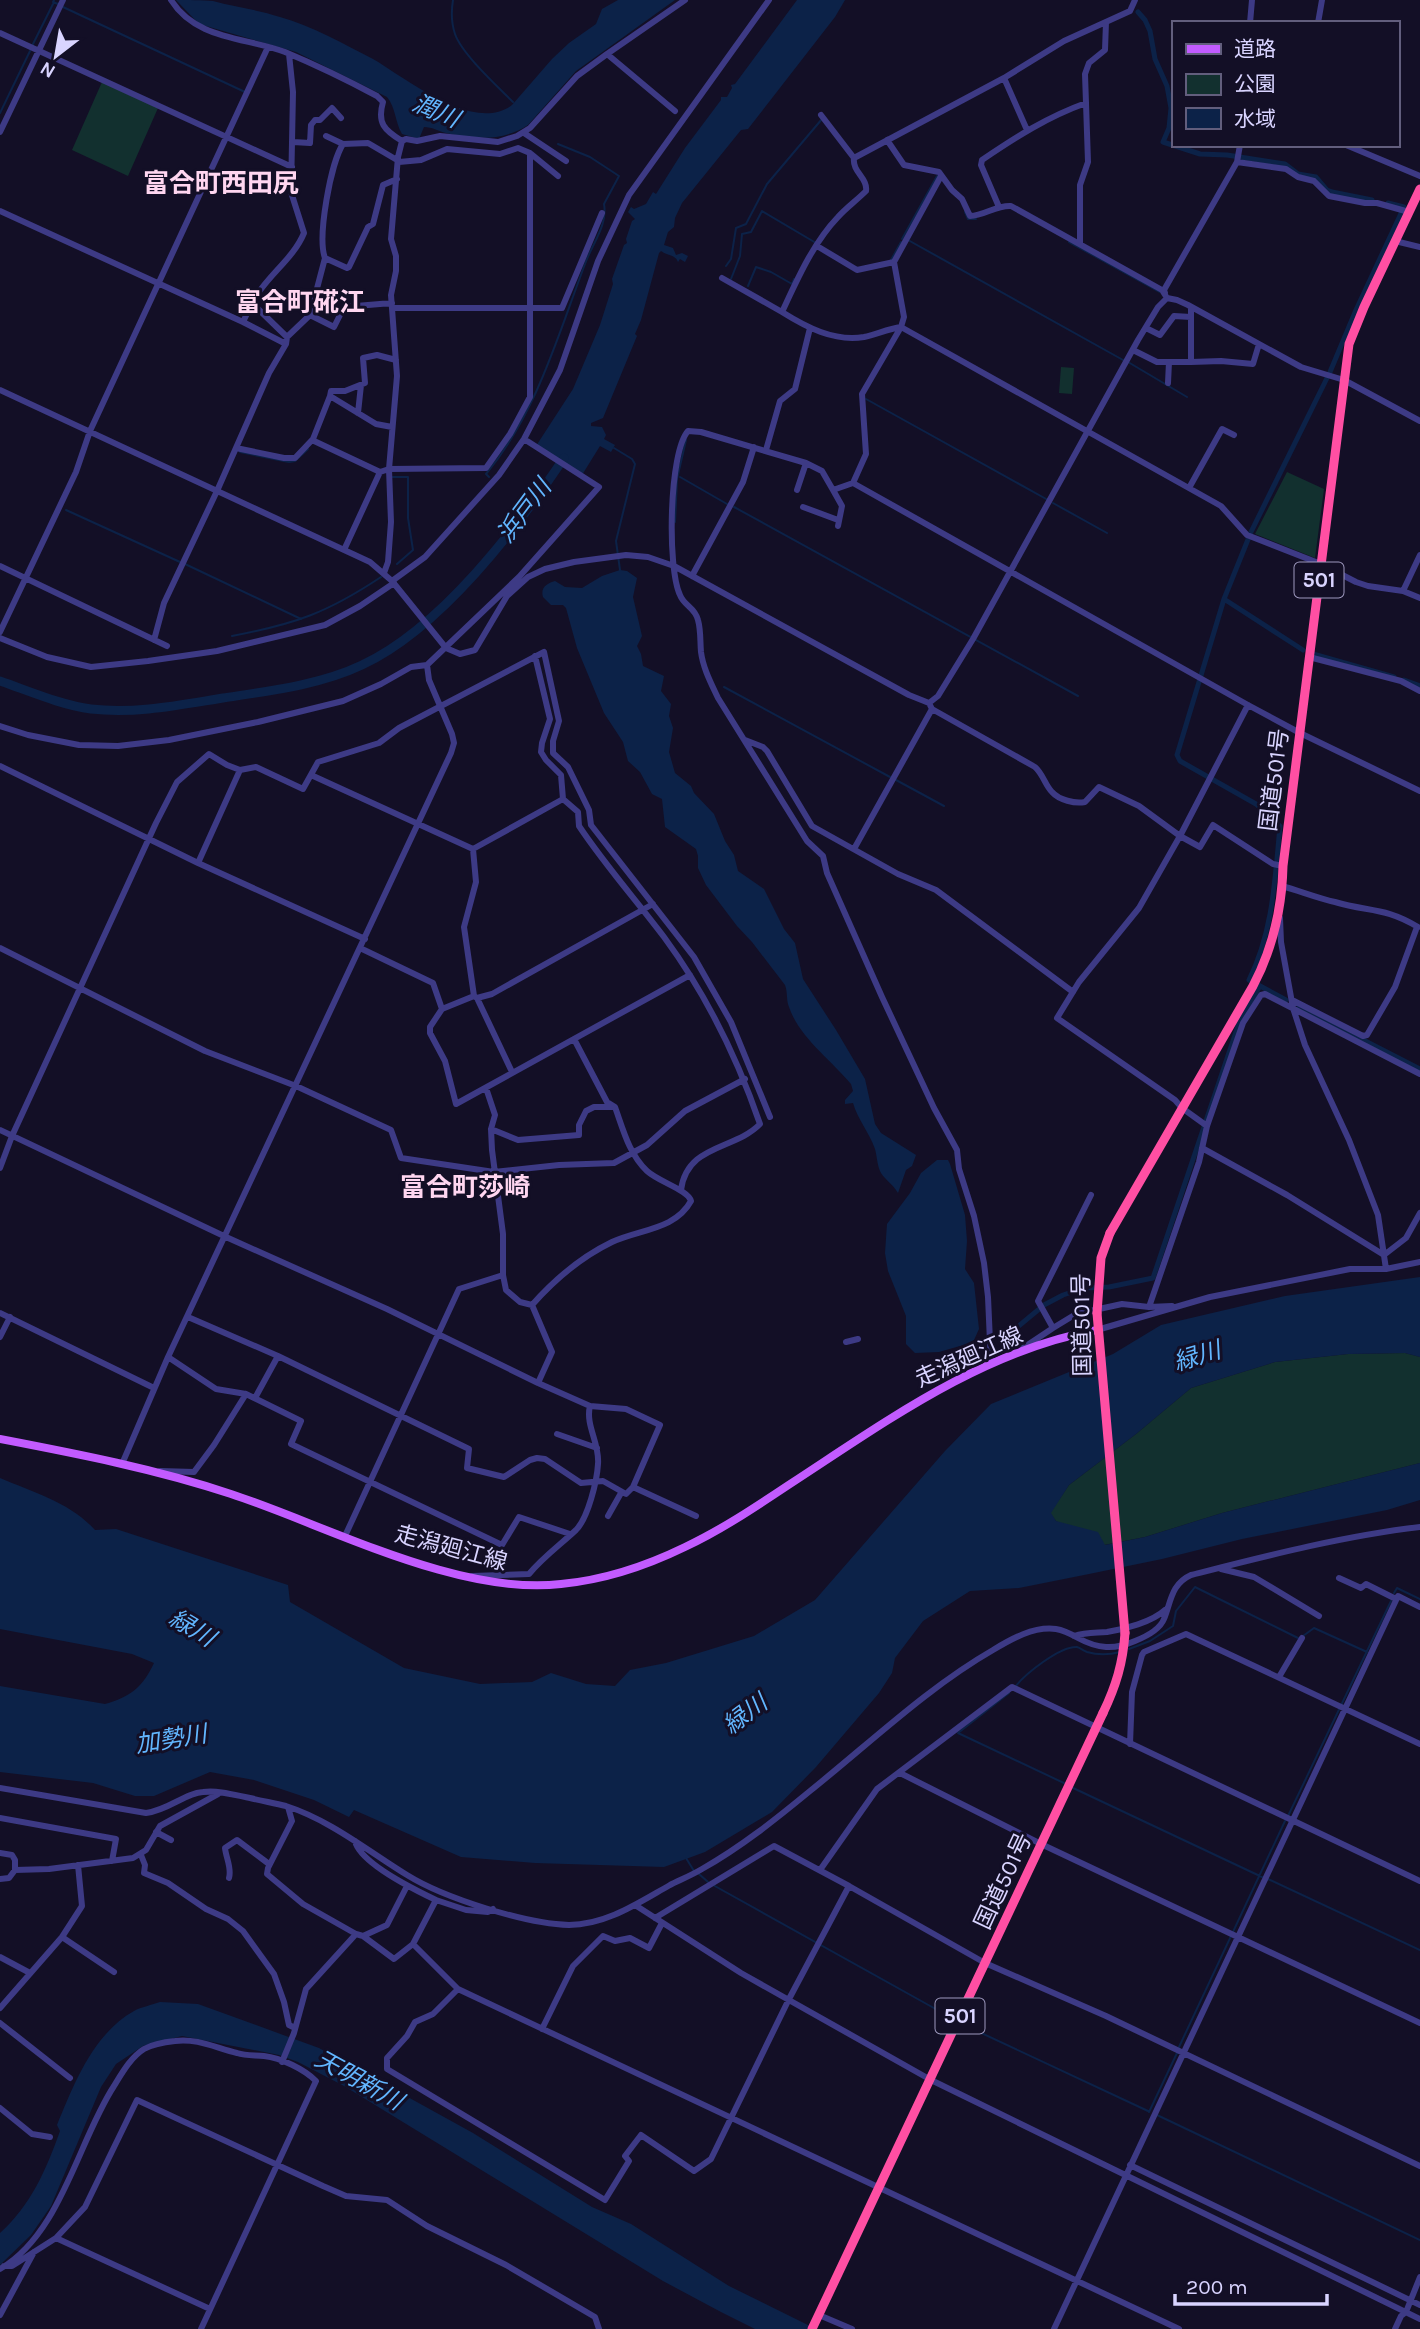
<svg xmlns="http://www.w3.org/2000/svg" width="1420" height="2329" font-family="Karla,'Noto Sans JP',sans-serif">
  <style>
    .green { fill: #12302f }
    .water { fill: #0c2248 }
    .lines { fill: none; stroke-linecap: round; stroke-linejoin: round }
    .stream { stroke: #0c2248; stroke-width: 2 }
    .canal { stroke: #0c2248; stroke-width: 5 }
    .river { stroke: #0c2248; stroke-width: 9 }
    .minor { stroke: #3d3a85; stroke-width: 6 }
    .major { stroke: #c25bff; stroke-width: 8 }
    .highway { stroke: #ff4fa3; stroke-width: 9 }
    .highway-bridge { stroke: #ff4fa3; stroke-width: 9 }
    .labels { text-anchor: middle; dominant-baseline: central; stroke-width: 6; stroke-linejoin: round; paint-order: stroke }
    .shield { fill: #130f26; stroke: #9e99be; stroke-width: 2 }
    .shield-label { font-size: 21px; font-weight: bold; fill: #d9d4ff }
    .street-label { font-size: 23px; fill: #d9d4ff; stroke: #130f26 }
    .water-label { font-size: 24px; font-style: italic; fill: #62b6ff; stroke: #130f26 }
    .quarter-label { font-size: 26px; font-weight: bold; fill: #ffd6f0; stroke: #130f26 }
  </style>
  <rect width="100%" height="100%" fill="#130f26"/>
  <path class="green" d="M102,82L158,108L128,176L72,150Z
    M1061,367L1074,368L1072,394L1059,393Z
    M1287,472L1324,489L1315,558L1255,534Z
    M1405,1353L1420,1357V1463L1222,1513L1145,1537L1104,1545L1056,1521L1050,1513L1069,1485L1136,1434L1191,1388L1275,1362L1348,1354Z"/>
  <path class="water" d="M176,0C187,0 203,0 213,1C235,7 259,10 280,17C312,26 344,44 373,59C406,78 473,134 512,105L552,59L569,43L596,24L602,9L618,0H675L576,71L528,125C504,141 474,140 446,133C438,131 432,127 424,127L419,139L402,134C395,122 396,108 387,97L296,52L199,24Z
    M797,0H845L835,17L748,129L741,130L682,203L675,218L674,227L668,232L664,245L673,248L676,255L682,253L688,256L685,262L680,259L678,262C675,254 667,256 661,251L659,253L641,320L635,334L637,336L603,418L591,423V426L602,427L606,435L604,439L615,445L611,452L600,446L582,475L536,446L573,389L600,325L613,284L612,279L624,245L627,243L626,239L632,221L635,219L628,212L631,207L634,209L646,204L653,192L656,194L685,148L721,100V97H727L732,88L731,85L735,84Z
    M620,570L627,571L637,578L633,597L642,636L637,646L641,654L643,666L664,676L661,691L671,704L669,716L673,728L669,752L675,773L691,786L694,793L714,814L725,841L734,855L738,871L764,889L784,929L795,943L803,979L836,1030L865,1079L875,1124L881,1133L916,1155L912,1166L906,1170L898,1193C893,1184 882,1177 880,1171C877,1164 877,1156 875,1149C869,1132 858,1120 853,1103L845,1104V1100L853,1091L851,1084C831,1060 799,1037 789,1007C786,1000 788,993 785,985L752,942L737,926L706,885L698,868V856L696,849L665,827L662,799L652,794L640,772L628,761L623,742L604,713L577,648L566,608L563,605H551L543,597C540,587 548,583 555,581L565,587L582,588L602,576Z
    M937,1160H948L950,1164L965,1215L967,1241L965,1269L974,1283L979,1329L974,1340L967,1344L939,1352L915,1353L906,1344V1316L888,1271L885,1253L887,1224L910,1193L921,1173Z
    M1420,1277V1357L1405,1353L1348,1354L1275,1362L1191,1388L1136,1434L1069,1485L1051,1513L1056,1521L1098,1532L1105,1545L1145,1537L1222,1513L1420,1463V1500L1387,1510L1242,1539L1162,1559L1089,1574L1019,1588L970,1591L923,1621L895,1658L892,1673L879,1693L816,1767L772,1812L705,1852L664,1867L535,1863L461,1857L354,1810L349,1817L314,1800L254,1780L210,1772L154,1796H135L93,1783L0,1772V1686L105,1704C130,1697 143,1687 154,1663L132,1654L0,1629V1478C33,1492 71,1503 95,1530L116,1529L288,1585L290,1602L404,1668L480,1684L532,1682L551,1673L586,1684L615,1686L630,1670L666,1663L754,1636L815,1600L945,1451L991,1404L1113,1354L1161,1325L1285,1296Z
    M160,2002L198,2004L319,2048L473,2133L592,2207L631,2224L729,2286L816,2329H755L721,2312L663,2281L344,2086L298,2062L279,2055L182,2036L143,2046L116,2064L101,2087L51,2206L31,2235L0,2265V2233C31,2205 46,2170 60,2131L57,2125C74,2084 93,2034 134,2011C141,2007 152,2005 160,2002Z"/>
  <g class="lines">
    <path class="stream" d="M54,0L53,2L58,4
      M453,0C451,12 451,22 455,34C462,54 497,86 513,102
      M63,7L245,92
      M32,46L53,4
      M0,113L30,51
      M965,212L968,219H976
      M902,239L937,176
      M908,240L1123,360
      M1069,242L1160,292
      M891,260L901,242
      M726,266L731,259L736,228L746,224L767,184L822,119
      M731,279L740,256L742,234L751,232L762,211L816,243
      M748,286L756,267L771,272L792,284L794,279
      M1128,362L1187,397
      M866,399L1048,500
      M614,448L632,459L635,464L616,541L620,570
      M240,452L289,462L295,461L308,449
      M392,477H408V518L413,550L397,564
      M489,477L486,474C537,412 557,338 585,264C592,244 608,225 604,204L619,176L590,157L558,144
      M680,477L727,504
      M1053,503L1107,533
      M734,507L1078,696
      M66,510L180,562
      M675,522L677,479L686,440
      M185,564L301,619
      M232,636C295,624 327,613 381,577
      M724,687L890,777
      M896,780L944,806
      M1394,1593L1397,1588L1420,1599
      M1303,1636L1314,1628L1367,1652
      M1129,1649L1150,1641L1173,1626L1176,1611L1195,1587L1298,1638
      M1015,1687C1025,1674 1060,1646 1077,1647C1081,1648 1082,1650 1087,1652C1097,1655 1109,1655 1120,1652
      M1009,1693L958,1733L1066,1784
      M1071,1787L1262,1877
      M1288,1816L1391,1601
      M686,1858L694,1871
      M699,1874L708,1882
      M1268,1879L1420,1950
      M713,1885L950,2017
      M962,2024L1148,2111
      M1179,2047L1285,1821
      M1149,2112L1177,2053
      M1157,2115L1420,2240"/>
    <path class="canal" d="M1138,12L1145,20L1150,31L1155,59L1167,86L1171,108L1169,128L1163,142L1200,154L1227,155L1285,164L1298,174L1316,177L1327,190L1332,192L1372,200
      M1224,599L1303,650
      M1313,654L1394,677
      M1404,680L1420,686
      M1286,1000L1249,980C1273,932 1275,879 1280,826L1256,804L1180,761L1177,755L1224,599L1251,532L1330,372L1356,310L1404,207L1388,203
      M1299,1007L1420,1069
      M1011,1329H1015L1044,1305L1063,1295L1084,1288L1109,1287L1153,1278L1240,1020L1260,986"/>
    <path class="river" d="M0,681C29,691 61,705 91,709C136,714 179,705 223,698C269,691 320,685 362,665C440,629 517,528 564,458"/>
    <path class="minor" d="M171,0C196,40 245,37 285,52C316,65 347,80 377,96L383,102C377,123 384,130 402,141L406,139L417,141L440,136L498,142L517,136L530,128L577,76L607,54L675,111
      M1135,0L1130,11L1064,41L1004,78L854,158C852,172 868,178 866,191C857,200 846,208 838,217C813,243 797,280 782,312C806,327 834,342 864,337C877,334 888,329 901,327L1221,506L1247,535L1321,564L1356,582L1368,586L1403,591L1420,598
      M1250,23L1252,0
      M1318,23L1322,0
      M0,33L292,167
      M607,54L685,0
      M1004,78L1027,130
      M821,115L854,158
      M0,132L63,0
      M524,133L566,161
      M326,136L343,144L368,143L397,160
      M887,140L904,165L939,172L952,190L962,199L970,216C984,216 996,205 1011,206L1162,290L1167,298
      M293,142L310,143L311,125L315,120H320L332,108L341,118
      M1346,145L1420,176
      M530,153L558,176
      M1237,162L1286,169L1298,177L1314,181L1329,196L1365,203H1377L1409,212
      M941,176L894,262L904,317L901,327L862,394L866,454L853,483L833,490L822,471L806,463L701,432L688,431C669,452 667,568 680,595C684,606 695,607 698,620C701,631 700,641 701,652C703,668 711,683 718,698L807,841L823,856L827,873L882,997L934,1108L957,1150L959,1169L974,1216L984,1263L988,1297L991,1364
      M999,207L981,165L982,160C1016,137 1047,117 1086,103
      M0,211L243,322L286,344
      M1395,241L1420,247
      M1080,244V185L1088,162L1085,74L1089,63L1105,50L1106,22
      M817,246L857,270L894,262
      M325,258C317,237 331,162 343,144
      M722,278L782,312
      M1165,293L1164,290L1237,162L1240,145
      M1191,307V362L1221,361L1253,364L1259,344
      M393,308H562L602,213
      M310,315L325,258L347,268L349,267L368,227L373,224L383,185L397,179
      M243,322L252,303
      M1146,328L1160,335L1174,316L1191,317
      M287,337L252,303C265,277 293,260 304,233L291,192L293,92L289,54
      M1133,350L1157,362H1191
      M1168,383L1169,362
      M0,390L370,562L392,581L446,648L460,654L475,650L507,596L528,577L545,569L574,562L626,555L648,557L674,566L909,695L929,703L938,696L973,639L1138,340L1158,307L1167,298L1177,300L1188,305L1301,367L1344,380L1420,421
      M330,396L331,391H345L365,383L363,358L377,355L396,360
      M358,413L361,385
      M312,440L380,472
      M236,448L284,458H295L313,439L330,396L376,424L392,427
      M766,450L780,401L795,389L810,328
      M853,483L1248,705L1300,733L1420,791
      M1189,488L1222,429L1234,435
      M797,490L806,463
      M833,490L842,506L838,526
      M803,507L838,520
      M344,550L380,472L389,469L486,468L510,434L530,397V153L518,148L500,154L447,149L421,160L399,162
      M0,566L167,646
      M384,573L388,562L391,522L389,469L397,376L391,295L396,271V256L391,239L398,157L402,141
      M692,576L743,482L754,447
      M392,581L425,557L499,475L524,439L560,370L598,261L629,195L769,0
      M1403,591L1420,555
      M0,632L76,472L90,431L268,47
      M0,638L47,657L91,667L148,661L217,651L325,625L360,606L394,583
      M154,640L164,603L217,491L269,373L286,344L287,337L310,315L334,327L344,307L392,303
      M535,656L550,719L542,743L541,752L546,760L561,775L563,799L578,812L579,826C605,865 636,900 664,937C706,994 737,1057 760,1124C735,1150 687,1144 681,1190
      M1309,657L1401,681L1420,691
      M929,703L932,709L1035,767C1043,774 1045,785 1052,792C1059,800 1075,804 1085,802L1099,787L1139,806L1180,836L1200,847L1213,825L1273,864L1283,866
      M0,726L28,735L79,745L118,746L169,740L258,722L343,701L381,684L411,667L427,665
      M745,740L763,747L767,751L812,826L898,874L936,890L1073,992
      M0,766L198,863L365,939
      M311,775L473,849
      M473,849L476,882L464,927L474,996L477,998L512,1072
      M473,849L563,799
      M854,849L932,709
      M198,863L240,770
      M1282,886C1300,891 1317,898 1335,902C1369,912 1385,907 1418,927
      M1280,918L1281,942L1293,1008L1305,1045L1349,1140L1378,1215L1386,1269
      M0,948L205,1051L296,1086L391,1130L401,1158L494,1172L559,1165L614,1163L647,1145L685,1111L745,1079
      M360,948L433,983L442,1009
      M474,996L442,1009L430,1027V1033L445,1061L456,1104L690,975
      M477,998L492,994L653,904
      M1292,1000L1363,1036L1367,1035L1395,987L1417,927
      M486,1088L495,1115L491,1129L492,1150L503,1234V1275L506,1290L520,1302L532,1305
      M1207,1126L1182,1108L1175,1100L1057,1018L1079,982L1139,908L1180,836L1248,705
      M491,1129L518,1140L579,1135V1125L586,1111L594,1107H613
      M0,1130L226,1237L387,1309L538,1383L590,1406L626,1409L660,1425L633,1487L626,1494L603,1481L581,1483L545,1459L537,1458L530,1460L504,1477L467,1468L469,1449L278,1356L188,1317
      M1202,1148L1287,1195L1384,1255
      M0,1168L12,1136L156,823L177,782L209,754L227,765L240,770L256,767L303,789L318,762L379,743L399,728L544,652L559,721L553,741V753L568,767L589,810L591,825L694,957L731,1022L770,1117
      M1091,1195L1038,1301L1053,1328L1076,1314L1122,1304L1149,1307L1172,1306
      M1384,1255L1406,1238L1420,1213
      M532,1305C555,1279 581,1257 612,1242C640,1229 675,1230 691,1201C688,1190 659,1182 647,1171C629,1154 623,1129 615,1107L607,1102L574,1039
      M532,1305L552,1352L538,1383
      M1149,1307L1199,1162L1207,1126L1243,1023L1261,995L1265,994L1420,1074
      M0,1313L154,1388
      M1097,1330L1210,1297L1350,1269H1386L1420,1262
      M0,1337L10,1317
      M846,1342L858,1339
      M1020,1350L1053,1328
      M168,1357L216,1389L246,1394L301,1421L291,1444L502,1545L519,1517L570,1534
      M255,1398L278,1356
      M557,1434L597,1448
      M122,1464L168,1357L451,753L454,743L452,734L429,680L427,665L519,577L599,487L524,439
      M160,1471L194,1472L214,1445L246,1394
      M633,1487L696,1516
      M608,1516L621,1493
      M345,1536L459,1289L503,1275
      M1221,1569L1254,1577L1319,1616
      M472,1576L529,1574C543,1557 560,1545 576,1530C588,1518 597,1481 598,1464C600,1444 585,1425 590,1406
      M1339,1578L1361,1588L1366,1584L1396,1599
      M1074,1636C1086,1632 1096,1633 1107,1632C1125,1629 1152,1622 1165,1610
      M1279,1677L1302,1638
      M1130,1744L1132,1692L1142,1655L1144,1652L1186,1634L1420,1744
      M900,1773L1041,1844L1420,2023
      M0,1788L146,1813C169,1810 185,1793 203,1792C218,1790 235,1795 250,1798C262,1801 274,1803 286,1806C330,1820 368,1851 407,1875C444,1898 526,1924 569,1925C606,1925 638,1903 670,1885C680,1880 692,1875 702,1869C741,1847 776,1819 810,1791C870,1743 927,1688 993,1650C1011,1639 1034,1626 1056,1629C1063,1630 1071,1634 1078,1638C1098,1649 1114,1650 1135,1641C1145,1637 1160,1629 1164,1619C1171,1602 1171,1584 1191,1575C1266,1556 1343,1536 1420,1527
      M288,1807L292,1821L268,1868L267,1874L303,1904L356,1934L363,1936L394,1959L413,1944L436,1900L466,1910L488,1912L493,1909
      M0,1818L116,1839L112,1861
      M156,1832L171,1840
      M355,1841C360,1863 415,1890 436,1900
      M0,1853L12,1855L15,1860V1870
      M141,1855L145,1865L144,1873L168,1883L206,1909L228,1919L243,1931L274,1974L284,2002L289,2025L295,2028
      M820,1870L877,1789L1012,1687L1420,1881
      M229,1878C232,1868 226,1858 225,1848L237,1840L269,1864
      M0,1879L9,1878L15,1870L49,1869L133,1858L146,1850L160,1826L218,1794
      M635,1905L741,1973L931,2080L1420,2319
      M655,1918L774,1846L849,1886L985,1963L1106,2016L1420,2166
      M363,1936L387,1925L407,1886
      M62,1937L114,1972
      M413,1944L458,1989L1179,2329
      M0,1957L30,1973
      M458,1989L433,2014L415,2022L407,2036L387,2058V2069L605,2200L629,2161L625,2156L641,2135L694,2171L711,2159L789,1999L849,1886
      M0,2008L62,1937L82,1906L78,1865
      M0,2023L70,2078
      M542,2029L573,1966L603,1936L615,1941L630,1938L649,1948L662,1923
      M282,2062L294,2033L306,1989L356,1934
      M0,2108L32,2134L50,2137
      M1130,2165L1420,2305
      M56,2238L210,2309
      M4,2266H12L56,2238L85,2207L137,2100L323,2186L346,2196L387,2200L427,2226L506,2265L595,2317L599,2329
      M0,2269C61,2234 78,2141 114,2086C122,2073 131,2057 144,2049C153,2044 165,2042 175,2041C197,2038 216,2048 237,2053C246,2056 255,2055 264,2056C281,2058 304,2069 316,2081L201,2329
      M0,2315L34,2252
      M819,2315L852,2329
      M1054,2329L1398,1596L1420,1607
      M1395,2329L1401,2316L1406,2312L1420,2277"/>
    <path class="major" d="M0,1439C78,1454 156,1469 231,1494C328,1526 458,1596 561,1584C604,1580 646,1566 685,1547C721,1530 754,1508 787,1486C884,1423 981,1351 1097,1330"/>
    <path class="highway" d="M1110,1233L1253,986C1273,948 1282,909 1283,866L1349,344L1364,307L1420,189
      M1097,1313L1125,1633
      M812,2329L1103,1713"/>
    <path class="highway-bridge" d="M1097,1313L1101,1258L1110,1233
      M1103,1713C1116,1686 1123,1663 1125,1633"/>
  </g>
  <g class="labels">
    <g class="shield">
      <rect x="1294.5" y="562.5" width="49" height="35" rx="5"/>
      <rect x="935.5" y="1998.5" width="49" height="35" rx="5"/>
    </g>
    <g class="shield-label">
      <text x="1319" y="580">501</text>
      <text x="960" y="2016">501</text>
    </g>
    <g class="street-label">
      <text transform="translate(1274 780) rotate(-83)">国道501号</text>
      <text transform="translate(1082 1325) rotate(-91)">国道501号</text>
      <text transform="translate(969 1357) rotate(-24)">走潟廻江線</text>
      <text transform="translate(451 1548) rotate(15)">走潟廻江線</text>
      <text transform="translate(1003 1881) rotate(-65)">国道501号</text>
    </g>
    <g class="water-label">
      <text transform="translate(436 111) rotate(23)">潤川</text>
      <text transform="translate(524 511) rotate(-53)">浜戸川</text>
      <text transform="translate(1197 1356) rotate(-17)">緑川</text>
      <text transform="translate(192 1628) rotate(31)">緑川</text>
      <text transform="translate(745 1714) rotate(-37)">緑川</text>
      <text transform="translate(171 1739) rotate(-9)">加勢川</text>
      <text transform="translate(359 2080) rotate(29)">天明新川</text>
    </g>
    <g class="quarter-label">
      <text x="221" y="183">富合町西田尻</text>
      <text x="300" y="302">富合町硴江</text>
      <text x="465" y="1187">富合町莎崎</text>
    </g>
  </g>
  <rect x="1172" y="21" width="228" height="126" fill="#130f26" stroke="#625e7d" stroke-width="2"/>
  <rect x="1186" y="44" width="35" height="10" fill="#c25bff" stroke="#625e7d" stroke-width="2"/>
  <text x="1234" y="56" font-size="21" fill="#d9d4ff">道路</text>
  <rect x="1186" y="74" width="35" height="21" fill="#12302f" stroke="#625e7d" stroke-width="2"/>
  <text x="1234" y="91" font-size="21" fill="#d9d4ff">公園</text>
  <rect x="1186" y="108" width="35" height="21" fill="#0c2248" stroke="#625e7d" stroke-width="2"/>
  <text x="1234" y="126" font-size="21" fill="#d9d4ff">水域</text>
  <g transform="translate(56 56) rotate(211)" stroke="#130f26" stroke-width="5" paint-order="stroke">
  <path d="M0-5L12 26L0 18L-12 26Z" fill="#d9d4ff"/>
  <text y="-10" font-size="19" font-weight="bold" text-anchor="middle" fill="#d9d4ff">N</text>
  </g>
  <path d="M1175 2294v10h152v-10" fill="none" stroke="#d9d4ff" stroke-width="3.5"/>
  <text x="1186" y="2294" font-size="21" fill="#d9d4ff" stroke="#130f26" stroke-width="5" paint-order="stroke">200 m</text>
</svg>
